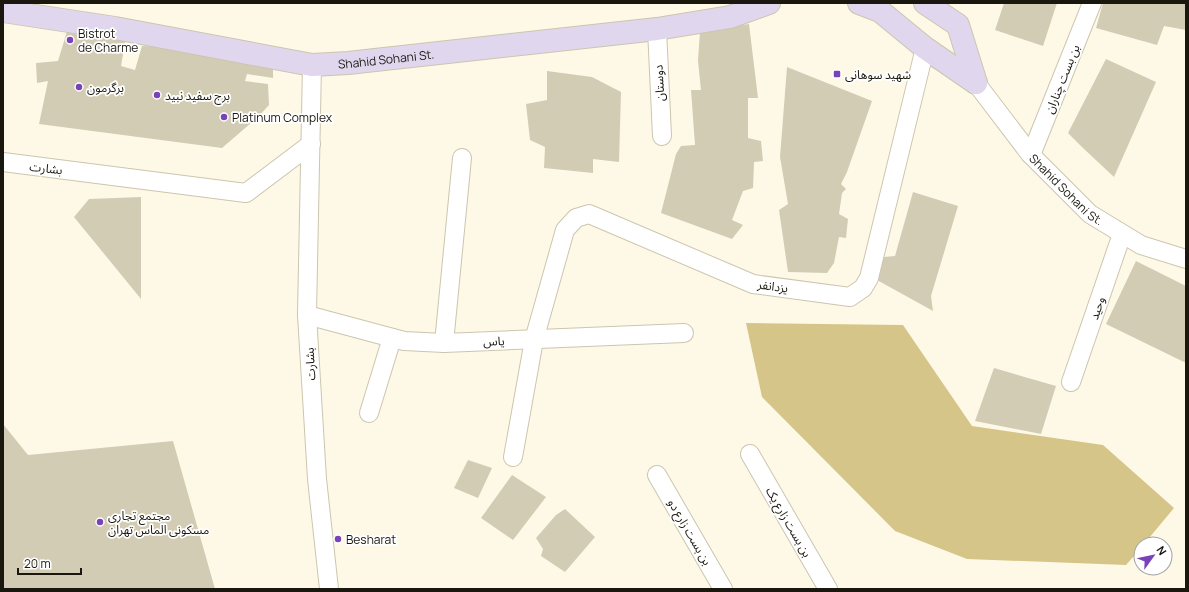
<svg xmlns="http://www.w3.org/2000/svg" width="1189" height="592" font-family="Manrope,'Noto Sans Arabic',sans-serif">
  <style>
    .green { fill: #d6c589 }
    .building { fill: #d2ccb5 }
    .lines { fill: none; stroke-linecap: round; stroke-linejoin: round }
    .minor-casing { stroke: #ccc5af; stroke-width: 20 }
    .secondary-casing { stroke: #ccc5af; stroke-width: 24 }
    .minor { stroke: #fff; stroke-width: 18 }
    .secondary { stroke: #e0d7ee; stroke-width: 22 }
    .poi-dot { fill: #7942b9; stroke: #fff; stroke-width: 1.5 }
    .labels { text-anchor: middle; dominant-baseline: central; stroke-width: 3.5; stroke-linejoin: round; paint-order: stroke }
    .poi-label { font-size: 12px; fill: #1a170f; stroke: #fff; text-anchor: start }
    .street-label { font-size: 12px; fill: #1a170f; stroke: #fff }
  </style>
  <rect width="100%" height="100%" fill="#fef9e6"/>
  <path class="green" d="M746,323L903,325L972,426L1103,445L1174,508L1144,544H1141V548L1126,565L967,559L895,531L762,397Z"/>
  <path class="building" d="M1004,3H1057L1043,46L995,30Z
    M1103,3H1186V30L1164,26L1157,45L1096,28Z
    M749,24L758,98H748V138L761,141L763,161L754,162L753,188L743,191L732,220L743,225L732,239L661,213L676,154L681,146L695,145L691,90H701L698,61L700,31Z
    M68,28L126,37L121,66L135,70L142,46L273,52V78L247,74L245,81L268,84L269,105L258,117L222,148L39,124L48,81L37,83L36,63L58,61Z
    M1106,59L1156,82L1114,177L1083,148L1068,133Z
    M787,67L872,101L847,172L841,184L846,189L842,193L839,214L848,219L846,238L839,237L834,263L827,273L788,272L779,210L788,204L780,157Z
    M547,71L592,77L621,92L619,162L593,159V173L544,168L545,147L530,140L526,104L547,100Z
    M913,192L958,206L931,296L933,311L877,280L884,257L895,256Z
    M141,197V299L74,217L89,199Z
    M1136,261L1186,286V363L1106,324Z
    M994,368L1056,386L1041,434L975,421Z
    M3,424L28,455L173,441L215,589H3Z
    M468,460L492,468L478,498L454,488Z
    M512,475L546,497L513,540L481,518Z
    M565,509L595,537L565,572L541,556L543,549L536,538L556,515Z"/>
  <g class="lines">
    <defs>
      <g id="minor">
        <path d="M657,29L662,136"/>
        <path d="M312,65L307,315L317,479L329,589"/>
        <path id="s1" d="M976,83L1030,154L1090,214L1141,245L1186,259"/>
        <path d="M1031,155L1092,3"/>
        <path d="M3,162L246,193L311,144"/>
        <path d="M307,315L404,341L444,343L684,333"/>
        <path d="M444,343L462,158"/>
        <path d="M1071,382L1122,234"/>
        <path d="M369,413L392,338"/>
        <path d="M750,454L828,589"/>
        <path d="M513,457L534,340L565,230L576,218L589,214L753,284L850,297L863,288L869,278L925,48"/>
        <path d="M657,475L723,589"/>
      </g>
      <g id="secondary">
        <path d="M859,3L880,11L925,48L976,83"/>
        <path d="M925,3L958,25L976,83"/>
        <path id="s2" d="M3,11L115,28L312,65L348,63L657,29L730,17L769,3"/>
      </g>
    </defs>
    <use href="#minor" class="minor-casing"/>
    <use href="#secondary" class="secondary-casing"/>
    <use href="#minor" class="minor"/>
    <use href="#secondary" class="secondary"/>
  </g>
  <g class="poi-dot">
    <circle cx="70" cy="40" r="4"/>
    <rect x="833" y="70" width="8" height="8" rx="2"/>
    <circle cx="79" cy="87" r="4"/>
    <circle cx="157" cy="95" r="4"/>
    <circle cx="224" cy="117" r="4"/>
    <circle cx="100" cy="522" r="4"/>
    <circle cx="338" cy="539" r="4"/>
  </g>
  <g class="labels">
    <g class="poi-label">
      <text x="78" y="33">Bistrot<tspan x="78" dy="14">de Charme</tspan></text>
      <text x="845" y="74">شهید سوهانی</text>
      <text x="87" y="87">برگرمون</text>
      <text x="165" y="95">برج سفید نبید</text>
      <text x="232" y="117">Platinum Complex</text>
      <text x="108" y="515">مجتمع تجاری<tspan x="108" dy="14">مسکونی الماس تهران</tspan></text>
      <text x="346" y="539">Besharat</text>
    </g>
    <g class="street-label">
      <text stroke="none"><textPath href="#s2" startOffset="388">Shahid Sohani St.</textPath></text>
      <text transform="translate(1062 79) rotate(-68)">بن بست چناران</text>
      <text transform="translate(659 83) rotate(-93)">دوستان</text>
      <text transform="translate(46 168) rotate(7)">بشارت</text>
      <text stroke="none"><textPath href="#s1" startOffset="140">Shahid Sohani St.</textPath></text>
      <text transform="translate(773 286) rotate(8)">یزدانفر</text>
      <text transform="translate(1097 308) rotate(-71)">وحید</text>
      <text transform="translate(494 341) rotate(-2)">یاس</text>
      <text transform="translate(310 364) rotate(-93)">بشارت</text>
      <text transform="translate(789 522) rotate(60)">بن بست زارع یک</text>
      <text transform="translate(690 532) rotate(60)">بن بست زارع دو</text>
    </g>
  </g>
  <rect width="1189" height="592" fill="none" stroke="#1a170f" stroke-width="8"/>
  <g transform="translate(1153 556) rotate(57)"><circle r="19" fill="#ffffff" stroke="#a3a29f"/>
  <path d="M0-3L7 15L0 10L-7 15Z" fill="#7942b9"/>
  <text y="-6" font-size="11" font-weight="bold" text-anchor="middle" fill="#1a170f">N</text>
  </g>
  <path d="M18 568v6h63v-6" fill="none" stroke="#1a170f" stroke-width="2"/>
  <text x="24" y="568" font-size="12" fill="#1a170f" stroke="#ffffff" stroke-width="3" paint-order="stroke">20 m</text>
</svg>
